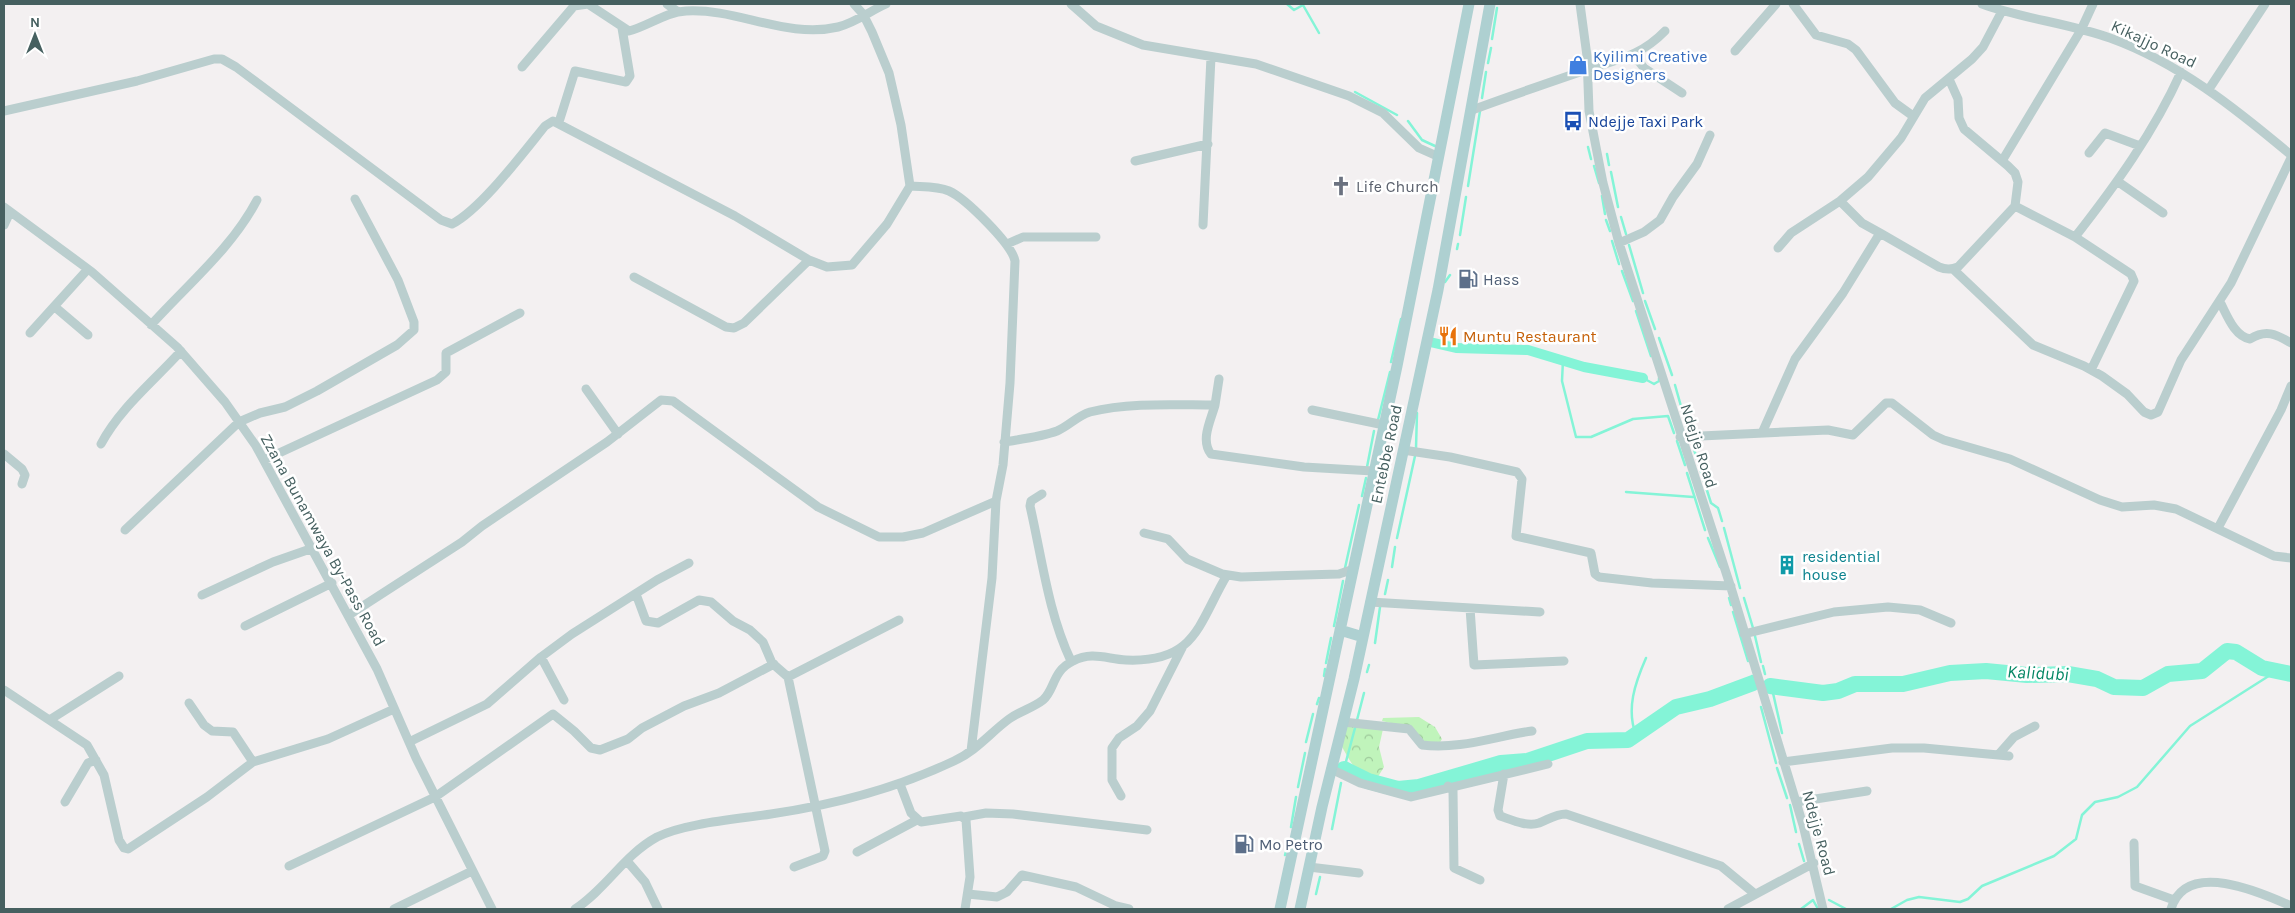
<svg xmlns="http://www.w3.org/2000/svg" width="2295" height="913" font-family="Karla,sans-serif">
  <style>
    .forest { fill: url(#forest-crowns) }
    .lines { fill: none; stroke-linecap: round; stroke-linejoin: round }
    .stream { stroke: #84f4d7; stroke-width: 2.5 }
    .canal { stroke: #84f4d7; stroke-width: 10 }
    .river { stroke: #84f4d7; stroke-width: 16 }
    .minor { stroke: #bacece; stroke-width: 9 }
    .major { stroke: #aed0d1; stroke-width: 11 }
    .labels { text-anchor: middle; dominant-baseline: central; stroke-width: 5; stroke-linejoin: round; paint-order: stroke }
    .street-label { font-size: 16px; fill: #466060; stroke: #fff }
    .shop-label { font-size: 16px; fill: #366cbe; stroke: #fff; text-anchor: start }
    .transit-label { font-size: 16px; fill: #164399; stroke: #fff; text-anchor: start }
    .worship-label { font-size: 16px; fill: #5b616d; stroke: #fff; text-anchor: start }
    .service-label { font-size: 16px; fill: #4e5e75; stroke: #fff; text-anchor: start }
    .food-label { font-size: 16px; fill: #c56008; stroke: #fff; text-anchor: start }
    .culture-label { font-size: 16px; fill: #0d838f; stroke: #fff; text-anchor: start }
    .water-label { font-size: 18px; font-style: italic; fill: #058765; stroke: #fff }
  </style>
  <defs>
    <pattern id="forest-crowns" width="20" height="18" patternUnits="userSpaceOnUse" patternTransform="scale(1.25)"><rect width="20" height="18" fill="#c0f4bb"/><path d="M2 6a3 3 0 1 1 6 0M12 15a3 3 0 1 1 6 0" fill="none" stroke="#9ec99b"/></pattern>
  </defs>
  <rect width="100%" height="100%" fill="#f3f0f1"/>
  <path class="forest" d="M1419,717L1435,727L1442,739L1439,744L1422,742L1412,728L1382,721L1383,718Z
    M1348,720L1383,729L1379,747L1384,767L1376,780C1357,777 1350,761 1341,745Z"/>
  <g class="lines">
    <path class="stream" d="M1287,4L1294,10L1303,5L1319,33
      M1492,39L1497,8
      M1488,63L1491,48
      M1355,92L1397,115
      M1482,98L1486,72
      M1408,121L1422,140L1435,146
      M1588,147L1591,159
      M1607,154L1609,165
      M1594,166L1599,183
      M1611,172L1618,207
      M1468,186L1480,111
      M1602,196L1605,214
      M1621,217L1626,234
      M1606,220L1610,231
      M1460,235L1466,197
      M1612,241L1619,264
      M1629,245L1643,293
      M1457,249L1458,244
      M1622,271L1633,301
      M1445,282L1450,275
      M1645,301L1655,329
      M1636,311L1651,356
      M1659,338L1672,375
      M1563,360L1562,381L1576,437H1591L1633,419L1668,416L1674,433
      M1391,362L1401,319
      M1643,378L1654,384L1659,381V378
      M1675,385L1688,431
      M1378,420L1390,372
      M1691,440L1711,503L1718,508L1722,521
      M1677,441L1685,465
      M1416,448L1417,413
      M1367,467L1374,431
      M1687,473L1705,530
      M1626,492L1693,497
      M1362,496L1366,478
      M1724,528L1740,588
      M1397,538L1415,456
      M1708,538L1720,567
      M1392,567L1395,547
      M1345,568L1359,505
      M1385,594L1388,580
      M1729,598L1731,605
      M1744,598L1753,628
      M1733,612L1748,661
      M1334,626L1343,581
      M1755,636L1761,662
      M1375,643L1380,607
      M1326,663L1331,638
      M1763,666L1765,674
      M1367,672L1369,665
      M1324,676L1325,669
      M1752,676L1753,683
      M1773,693L1782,733
      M1317,704L1319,698
      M1761,707L1776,763
      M1357,720L1364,693
      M1636,735C1626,709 1635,683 1646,658
      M1306,742L1313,714
      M1777,768L1787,798
      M1344,769L1355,728
      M1298,787L1305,753
      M1790,805L1796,832
      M1291,827L1296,797
      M1332,829L1341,783
      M1799,844L1804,861
      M1285,855L1287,848
      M1316,894L1320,877
      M1829,900L1846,909
      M1801,909L1813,900L1818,909
      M1891,909L1907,900L1919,897L1960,902L1968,899L1982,886L2054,856L2076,839L2082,815L2095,802L2118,797L2137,787L2190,726L2275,672"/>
    <path class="canal" d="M1430,342L1456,348L1528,350L1584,367L1643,378"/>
    <path class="river" d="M1770,686L1823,693L1838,691L1855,684H1903L1950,673L1986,671L2027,675L2068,674L2097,679L2114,687L2143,688L2168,674L2202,671L2227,651L2236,652L2262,668L2291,674
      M1344,769L1368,781L1398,789L1419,787L1501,763L1527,761L1587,741L1628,740L1676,707L1710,699L1753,683"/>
    <path class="minor" d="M667,4L678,12
      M1071,4L1096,26L1143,45L1256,64L1349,96L1383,113L1419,148L1437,156L1438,153
      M1580,4L1587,56L1589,111L1603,183L1619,243L1732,591L1803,825L1823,909
      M1793,4L1816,35L1848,44L1856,50L1895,103L1913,116
      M1982,4C2024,19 2068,23 2110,38C2179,63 2235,108 2291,155
      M1735,51L1776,4
      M1634,55L1644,68L1682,93
      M522,67L574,6L588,4L629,31C648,26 666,12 686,11C737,8 787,39 838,27C855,23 870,11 886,4
      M2209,89L2265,4
      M1472,110C1507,97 1542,85 1577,73C1612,60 1638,59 1665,31
      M4,111L137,81L214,59H222L236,67L441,220L452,224C481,209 523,153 545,126L553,121L735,216L809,260L827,267L852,265L887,224L910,186L901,125L889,73L872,32L863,14L854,4
      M559,122L575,71L626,82L630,76L622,28
      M2089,153L2105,133L2140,146
      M1135,161L1208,144
      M2002,161L2081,30L2093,4
      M2117,181L2163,213
      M910,186C923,187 937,186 949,191C965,198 1012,244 1015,261L1010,383L1003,465L996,501L992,578L971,751
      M1840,201L1862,223L1880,233
      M2015,206L2075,237C2115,186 2154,132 2181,72
      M4,207L92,272L177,347L225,402L256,446L377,669L416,758L492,909
      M4,225L10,212
      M1203,225L1211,57
      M2075,237L2131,274L2134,281L2091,370
      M1619,243L1644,232L1660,220L1673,197L1697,164L1710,135
      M1007,244L1023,237H1096
      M1778,248L1791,233L1840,201L1868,177L1901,138L1925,98L1972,59L1983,47L2002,11
      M1953,269L2033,345L2084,366L2102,376L2127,394L2144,412L2151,415L2158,412L2181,360L2231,283L2291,158
      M634,277L726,327L734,328L744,323L809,260
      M2220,302C2227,315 2234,336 2250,339C2266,329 2276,334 2291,343
      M55,307L88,335
      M151,325C187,285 232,248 257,200
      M30,333L88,269
      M586,389L618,434
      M1215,405C1211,420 1200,440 1211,454L1304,467L1373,471
      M1312,410L1384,425
      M1762,433L1795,359L1843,293L1880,233L1939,267C1946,270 1951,270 1958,267L2015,206L2018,182L2015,173L2008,166L1964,129L1959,118L1958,99L1949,79
      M1680,437L1828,430L1853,435L1886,403H1892L1933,435L1944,440L2010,459L2100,500L2122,507L2154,505L2176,509L2274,556L2291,558
      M1004,442C1021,439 1041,437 1057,431C1069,426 1077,416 1090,412C1129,402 1175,405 1215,405L1219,379
      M101,444C120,408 154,381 181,351
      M1403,450L1450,457L1517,472L1522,479L1516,536L1591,553L1595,574L1599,577L1652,583L1731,586
      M4,454L22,469L25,475L22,484
      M264,460L437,380L446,372V353L520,313
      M1042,494L1031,501L1030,506C1042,558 1048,612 1071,661
      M2218,528L2281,410L2291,386
      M125,530L239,422L260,413L285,407L317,391L397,345L414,330V322L398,280L355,199
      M1144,533L1168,539L1187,559L1222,574L1241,577L1339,574L1351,570
      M636,594L646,621L658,623L699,600L711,602L733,621L750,630L763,642L772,663L788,677L825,851L823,856L794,867
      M202,595L273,562L313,548
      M1370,602L1540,612
      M1470,608L1474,665L1564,661
      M349,615L462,542L482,526L607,442L661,400L673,401L818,507L879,537H903L923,533L996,501
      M245,626L332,583
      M1744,634L1834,612L1888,607L1920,610L1951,623
      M541,657L564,700
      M788,677L899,620
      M4,690L87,745L104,775L119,840L124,848L128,849L207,797L253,762L328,739L394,709
      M189,703L204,725L212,731L233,732L253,762
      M51,719L119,676
      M1343,722L1409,729L1422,745C1459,750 1496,736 1532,731
      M409,742L487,704L541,657L572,634L657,580L689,563
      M1999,754L2014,737L2035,726
      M1783,762L1892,748H1924L2009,756
      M1331,769L1360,783L1411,797L1548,764
      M1504,774L1498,810L1500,816C1512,820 1527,827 1539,823C1549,819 1556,814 1566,814L1721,866L1755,894
      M900,784L911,813L921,822L961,816L966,820L970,877L965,909
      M1448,786L1453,790L1454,868L1480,880
      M1121,796L1112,780V748L1119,738L1137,726L1150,711L1182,648
      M65,802L88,763L96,760
      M1796,802L1867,791
      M964,817L986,813L1013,814L1147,830
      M2134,843L2135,886L2174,900
      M857,852L917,820
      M627,861L645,882L658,909
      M289,866L435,797L553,714L574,731L591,748L600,750L628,739L642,728L684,706L719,693L774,664
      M1309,867L1359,873
      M968,894L997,897L1007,892L1022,875L1076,887L1116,906L1129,909
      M394,909L472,871
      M575,909C606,889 624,855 657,837C685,823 739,819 771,814C833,805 897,788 954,761C976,751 990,733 1009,719C1020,711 1033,708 1043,700C1055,690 1052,671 1073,661C1092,651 1107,659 1126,660C1196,663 1198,624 1227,575
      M1728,909L1814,863
      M2171,909C2186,859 2260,892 2291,906"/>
    <path class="major" d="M1340,630L1363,637
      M1280,909L1397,366L1469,4
      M1300,909L1322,807L1354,679L1438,290L1490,4"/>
  </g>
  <defs>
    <symbol id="shop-bare" viewBox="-9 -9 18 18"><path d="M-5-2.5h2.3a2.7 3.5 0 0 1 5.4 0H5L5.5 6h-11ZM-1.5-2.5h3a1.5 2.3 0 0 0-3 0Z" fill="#3f7fe0" stroke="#fff" stroke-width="2.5" paint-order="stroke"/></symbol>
    <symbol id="bus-bare" viewBox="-9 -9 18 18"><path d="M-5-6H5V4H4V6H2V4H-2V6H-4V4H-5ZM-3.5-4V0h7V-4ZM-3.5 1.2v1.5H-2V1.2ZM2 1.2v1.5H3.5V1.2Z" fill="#1a4fb4" stroke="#fff" stroke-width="2.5" paint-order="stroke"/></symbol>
    <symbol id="church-bare" viewBox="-9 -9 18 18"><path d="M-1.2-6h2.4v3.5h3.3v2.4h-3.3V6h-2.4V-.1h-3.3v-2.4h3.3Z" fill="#6b7280" stroke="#fff" stroke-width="2.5" paint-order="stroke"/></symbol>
    <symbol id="fuel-bare" viewBox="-9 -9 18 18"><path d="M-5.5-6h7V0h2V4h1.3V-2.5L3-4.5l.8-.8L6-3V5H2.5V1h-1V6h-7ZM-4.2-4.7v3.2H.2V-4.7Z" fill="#5c6f8a" stroke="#fff" stroke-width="2.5" paint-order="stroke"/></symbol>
    <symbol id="restaurant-bare" viewBox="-9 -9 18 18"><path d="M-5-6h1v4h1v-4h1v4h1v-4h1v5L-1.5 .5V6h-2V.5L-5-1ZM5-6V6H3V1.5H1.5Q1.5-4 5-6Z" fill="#e8710a" stroke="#fff" stroke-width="2.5" paint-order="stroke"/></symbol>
    <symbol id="building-bare" viewBox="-9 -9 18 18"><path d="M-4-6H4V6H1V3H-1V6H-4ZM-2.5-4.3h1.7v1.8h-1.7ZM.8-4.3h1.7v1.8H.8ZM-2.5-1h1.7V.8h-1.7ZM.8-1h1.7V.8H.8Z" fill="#0f9aa8" stroke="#fff" stroke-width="2.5" paint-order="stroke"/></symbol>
  </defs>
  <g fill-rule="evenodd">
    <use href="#shop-bare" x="1564" y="51" width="28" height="28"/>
    <use href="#bus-bare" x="1559" y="107" width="28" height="28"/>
    <use href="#church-bare" x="1327" y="172" width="28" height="28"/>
    <use href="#fuel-bare" x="1454" y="265" width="28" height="28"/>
    <use href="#restaurant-bare" x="1434" y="322" width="28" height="28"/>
    <use href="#building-bare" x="1773" y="551" width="28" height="28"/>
    <use href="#fuel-bare" x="1230" y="830" width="28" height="28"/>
  </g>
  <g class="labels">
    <g class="street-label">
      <text transform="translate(2154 44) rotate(25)">Kikajjo Road</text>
      <text transform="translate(1699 446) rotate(72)">Ndejje Road</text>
      <text transform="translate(1386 454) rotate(-78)">Entebbe Road</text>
      <text transform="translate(323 540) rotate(61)">Zzana Bunamwaya By-Pass Road</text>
      <text transform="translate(1819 833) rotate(75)">Ndejje Road</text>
    </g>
    <g class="shop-label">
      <text x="1593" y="56">Kyilimi Creative<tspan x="1593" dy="18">Designers</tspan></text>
    </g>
    <g class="transit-label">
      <text x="1588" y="121">Ndejje Taxi Park</text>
    </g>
    <g class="worship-label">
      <text x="1356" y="186">Life Church</text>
    </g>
    <g class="service-label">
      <text x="1483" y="279">Hass</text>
      <text x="1259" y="844">Mo Petro</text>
    </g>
    <g class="food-label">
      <text x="1463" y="336">Muntu Restaurant</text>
    </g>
    <g class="culture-label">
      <text x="1802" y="556">residential<tspan x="1802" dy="18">house</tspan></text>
    </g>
    <g class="water-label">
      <text transform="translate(2038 673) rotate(3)">Kalidubi</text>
    </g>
  </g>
  <rect width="2295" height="913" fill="none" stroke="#466060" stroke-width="10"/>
  <g transform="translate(35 35)" stroke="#ffffff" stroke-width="4" paint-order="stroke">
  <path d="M0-4L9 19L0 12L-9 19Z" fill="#466060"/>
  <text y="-8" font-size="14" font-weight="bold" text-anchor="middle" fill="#466060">N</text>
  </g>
</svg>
